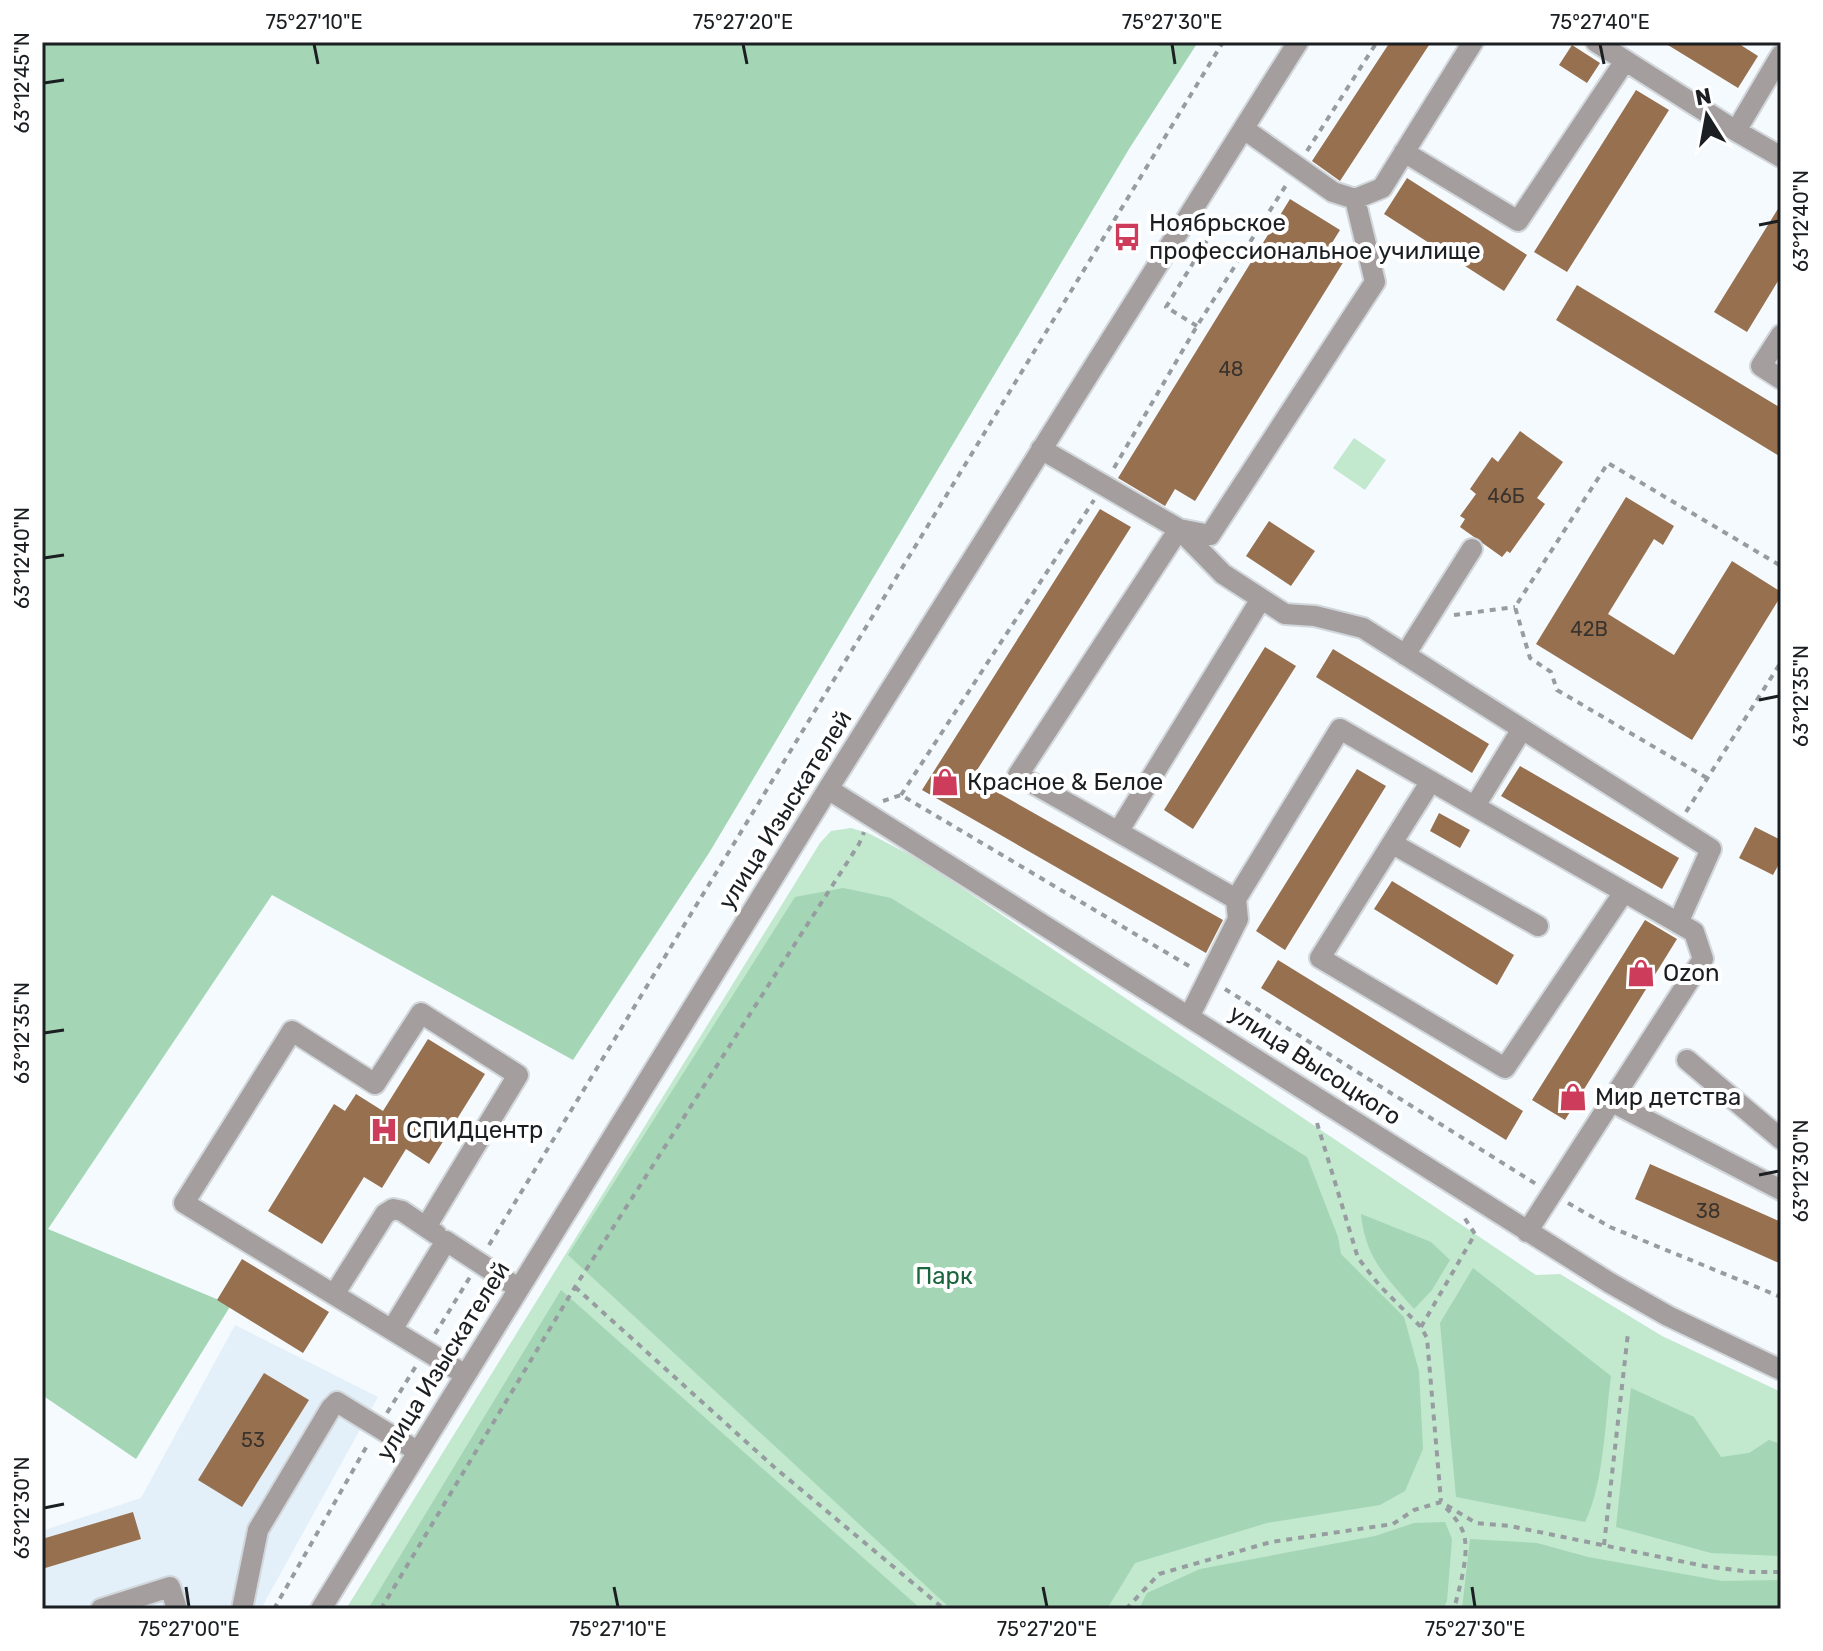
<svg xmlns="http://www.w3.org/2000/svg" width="1823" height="1651" font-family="Rubik,sans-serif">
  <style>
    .built { fill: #e3f0fa }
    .green { fill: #c2e8ce }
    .forest { fill: #a4d5b4 }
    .building { fill: #97704f }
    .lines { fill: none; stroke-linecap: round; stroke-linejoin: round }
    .minor-casing { stroke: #d1d7db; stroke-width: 24 }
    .path { stroke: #979ca0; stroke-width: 4; stroke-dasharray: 6 6; stroke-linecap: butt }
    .minor { stroke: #a49e9e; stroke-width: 20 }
    .ticks { fill: none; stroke: #1b1f22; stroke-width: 3 }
    .labels { text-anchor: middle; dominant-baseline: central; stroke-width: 8; stroke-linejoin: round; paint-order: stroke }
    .number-label { font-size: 20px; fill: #3a332d }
    .poi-label { font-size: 24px; fill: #1b1f22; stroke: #fff; text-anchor: start }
    .street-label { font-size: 24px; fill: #1b1f22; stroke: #fff }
    .park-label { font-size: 24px; fill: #1b653d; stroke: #fff }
    .neatline { fill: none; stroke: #1b1f22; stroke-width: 3 }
    .ticks-label { font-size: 20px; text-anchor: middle; fill: #1b1f22 }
  </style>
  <rect width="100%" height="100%" fill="#f4fafe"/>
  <path class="built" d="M235,1325L378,1397L261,1609H42V1531L141,1498Z"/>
  <path class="green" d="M1354,438L1386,460L1365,490L1333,468Z
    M851,828L868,833L922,861L1536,1275L1560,1274L1662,1336L1781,1392V1609H346L820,843L831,831Z"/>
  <path class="forest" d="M42,42H1198L1129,149L709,853L573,1060L272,895L48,1229L231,1305L136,1459L42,1395Z
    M843,888L891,898L1307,1157L1338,1237L1341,1254L1404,1317L1419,1371L1423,1449L1405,1491L1380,1505L1267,1523L1135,1563L1107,1609H951L568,1255L795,897Z
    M1361,1214L1431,1242L1450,1260L1432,1290L1414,1309C1387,1278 1365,1258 1361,1214Z
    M1473,1268L1611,1376C1605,1420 1604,1484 1585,1522L1456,1497L1440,1323Z
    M561,1290L921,1609H368Z
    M1631,1388L1694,1417L1721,1457L1749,1453L1769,1440L1781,1444V1556L1711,1553L1616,1527Z
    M1445,1522L1452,1539L1447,1601L1443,1609H1139L1147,1593L1200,1569L1375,1536L1414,1523Z
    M1470,1539L1537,1543L1588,1557L1722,1581L1781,1580V1609H1462Z"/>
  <path class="building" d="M1390,42H1431L1340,181L1312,161Z
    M1663,42H1736L1758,56L1738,88Z
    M1572,45L1600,63L1587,83L1559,65Z
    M1636,90L1669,110L1567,272L1534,252Z
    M1407,178L1527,255L1504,291L1384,214Z
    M1290,199L1340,230L1327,251L1344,261L1195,501L1175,489L1165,506L1118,478Z
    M1781,204V276L1747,332L1714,312Z
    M1577,285L1781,408V457L1556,320Z
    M1520,431L1563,462L1537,498L1545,504L1510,553L1507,551L1502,557L1460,527L1465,519L1460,516L1476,494L1470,489L1492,457L1498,462Z
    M1626,497L1674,526L1663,545L1654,539L1608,614L1674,655L1732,561L1781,592V596L1692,740L1536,644Z
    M1100,509L1131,527L972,778L1223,920L1206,953L922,790Z
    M1269,521L1315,551L1291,586L1246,556Z
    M1265,647L1296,666L1193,829L1164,810Z
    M1333,649L1489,744L1472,773L1316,677Z
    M1520,766L1679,858L1662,889L1501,796Z
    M1357,769L1386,786L1285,950L1256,931Z
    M1439,813L1470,830L1460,848L1430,831Z
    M1755,827L1781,840V860L1773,875L1739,858Z
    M1392,881L1514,955L1497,985L1374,909Z
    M1645,920L1677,939L1565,1120L1532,1100Z
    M1278,960L1523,1111L1506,1140L1261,988Z
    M428,1039L485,1074L429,1164L406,1149L382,1188L364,1177L322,1244L268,1211L334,1104L345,1111L356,1094L383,1111Z
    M1650,1164L1781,1222V1264L1635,1199Z
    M242,1259L329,1312L303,1353L217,1300Z
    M264,1373L309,1400L242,1507L198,1480Z
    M133,1512L141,1539L42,1569V1539Z"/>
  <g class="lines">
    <defs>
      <path id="minor" d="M1596,42L1736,131L1781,55
        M1244,129L1333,192L1355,199L1382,188L1473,42
        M1736,131L1781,157
        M1404,152L1518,221L1625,61
        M1355,199L1375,282L1210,535L1179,529L1223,574L1285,614L1315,616L1363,628L1711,849L1678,923
        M1781,335L1761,366L1781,379
        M1041,449L1179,529L1018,775L1236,899
        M1405,655L1472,549
        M1431,781L1320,958L1505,1068L1624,892
        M828,789L1610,1283L1668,1316L1781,1370
        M1475,806L1522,729
        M1118,832L1261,599
        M1393,844L1538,926
        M1190,1015L1238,919L1236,899L1340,729L1694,932L1703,959L1527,1232
        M1687,1060L1781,1139
        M1610,1101L1781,1190
        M426,1227L518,1075L421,1013L375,1084L292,1031L184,1203L464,1374
        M335,1293L385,1214L393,1209L402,1211L436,1234
        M393,1328L446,1241L518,1288
        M101,1609L170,1587L177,1609
        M242,1609L258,1530L331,1408L337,1402L417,1451
        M321,1609L828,789L1298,42"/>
    </defs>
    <use href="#minor" class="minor-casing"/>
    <path class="path" d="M1307,151L1377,42
      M1197,326L1166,307L1214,229L1206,224
      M1114,468L1197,326L1288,182
      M1454,615L1515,607
      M1707,778L1557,690L1551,672L1530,658L1515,607L1608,463L1781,566
      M901,795L1094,500
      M883,801L901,795L1194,969
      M1686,812L1781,662
      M1225,989L1536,1184
      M1317,1123L1358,1258L1380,1286L1421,1327L1427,1338L1441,1501
      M1568,1203L1610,1227L1781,1297
      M489,1245L1223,42
      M575,1287L774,1467L944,1609
      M1421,1327L1475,1234L1464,1217
      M435,1334L470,1277
      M387,1413L416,1366
      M1446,1508C1454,1516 1464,1528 1465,1540C1468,1559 1459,1590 1454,1609
      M1604,1545L1628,1333
      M274,1609L368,1444
      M381,1609L575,1287L859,844L864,832
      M1126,1609L1159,1574L1271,1542L1393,1524L1414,1510L1441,1502L1476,1523L1510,1526L1704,1566L1751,1572H1781"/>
    <use href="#minor" class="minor"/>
  </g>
  <path class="ticks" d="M314,44L318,64M743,44L747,64M1172,44L1175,64M1600,44L1604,64M44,83L64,80M1759,225L1779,221M44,558L64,555M1759,700L1779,696M44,1033L64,1030M1759,1175L1779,1171M44,1508L64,1504M186,1587L189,1607M614,1587L618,1607M1043,1587L1047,1607M1472,1587L1475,1607"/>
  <defs>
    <symbol id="bus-bare" viewBox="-9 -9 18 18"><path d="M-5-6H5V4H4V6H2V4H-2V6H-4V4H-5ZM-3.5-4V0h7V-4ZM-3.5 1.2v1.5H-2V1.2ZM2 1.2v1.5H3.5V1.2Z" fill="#cd3d5b" stroke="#fff" stroke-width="2.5" paint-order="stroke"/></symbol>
    <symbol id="shop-bare" viewBox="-9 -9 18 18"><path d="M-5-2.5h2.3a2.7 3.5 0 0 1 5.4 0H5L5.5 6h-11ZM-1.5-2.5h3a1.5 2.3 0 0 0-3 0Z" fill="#cd3d5b" stroke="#fff" stroke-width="2.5" paint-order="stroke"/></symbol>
    <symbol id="hospital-bare" viewBox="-9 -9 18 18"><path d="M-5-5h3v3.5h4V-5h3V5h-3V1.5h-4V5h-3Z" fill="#cd3d5b" stroke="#fff" stroke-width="2.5" paint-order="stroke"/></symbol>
  </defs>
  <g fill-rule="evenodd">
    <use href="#bus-bare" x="1107" y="217" width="40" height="40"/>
    <use href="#shop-bare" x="925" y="762" width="40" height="40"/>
    <use href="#shop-bare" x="1621" y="953" width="40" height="40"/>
    <use href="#shop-bare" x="1553" y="1077" width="40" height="40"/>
    <use href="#hospital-bare" x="364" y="1110" width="40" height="40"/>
  </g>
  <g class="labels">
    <g class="number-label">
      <text x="1231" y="369">48</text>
      <text x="1506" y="496">46Б</text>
      <text x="1589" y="629">42В</text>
      <text x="1708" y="1211">38</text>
      <text x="253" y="1440">53</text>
    </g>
    <g class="poi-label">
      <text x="1149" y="223">Ноябрьское<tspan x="1149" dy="28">профессиональное училище</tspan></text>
      <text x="967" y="782">Красное &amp; Белое</text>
      <text x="1663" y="973">Ozon</text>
      <text x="1595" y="1097">Мир детства</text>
      <text x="406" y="1130">СПИДцентр</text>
    </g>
    <g class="street-label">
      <text transform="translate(785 810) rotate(-58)">улица Изыскателей</text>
      <text transform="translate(1315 1065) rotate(33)">улица Высоцкого</text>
      <text transform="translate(443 1361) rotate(-58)">улица Изыскателей</text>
    </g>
    <g class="park-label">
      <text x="944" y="1276">Парк</text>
    </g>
  </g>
  <rect width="1823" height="1651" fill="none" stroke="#ffffff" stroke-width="88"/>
  <g transform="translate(1707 116) rotate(349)" stroke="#ffffff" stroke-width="6" paint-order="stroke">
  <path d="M0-6L14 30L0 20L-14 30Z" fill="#1b1f22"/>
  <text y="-12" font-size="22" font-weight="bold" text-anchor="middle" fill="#1b1f22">N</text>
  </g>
  <rect x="44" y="44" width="1735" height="1563" class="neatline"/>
  <g class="ticks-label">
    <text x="314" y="29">75°27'10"E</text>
    <text x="743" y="29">75°27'20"E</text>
    <text x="1172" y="29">75°27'30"E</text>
    <text x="1600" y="29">75°27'40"E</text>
    <text transform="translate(22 83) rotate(-90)" y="7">63°12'45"N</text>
    <text transform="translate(1801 221) rotate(-90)" y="7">63°12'40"N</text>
    <text transform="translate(22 558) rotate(-90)" y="7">63°12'40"N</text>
    <text transform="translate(1801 696) rotate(-90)" y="7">63°12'35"N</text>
    <text transform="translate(22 1033) rotate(-90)" y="7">63°12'35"N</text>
    <text transform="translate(1801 1171) rotate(-90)" y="7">63°12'30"N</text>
    <text transform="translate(22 1508) rotate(-90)" y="7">63°12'30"N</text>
    <text x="189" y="1636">75°27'00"E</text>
    <text x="618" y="1636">75°27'10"E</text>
    <text x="1047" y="1636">75°27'20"E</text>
    <text x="1475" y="1636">75°27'30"E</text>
  </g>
</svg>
